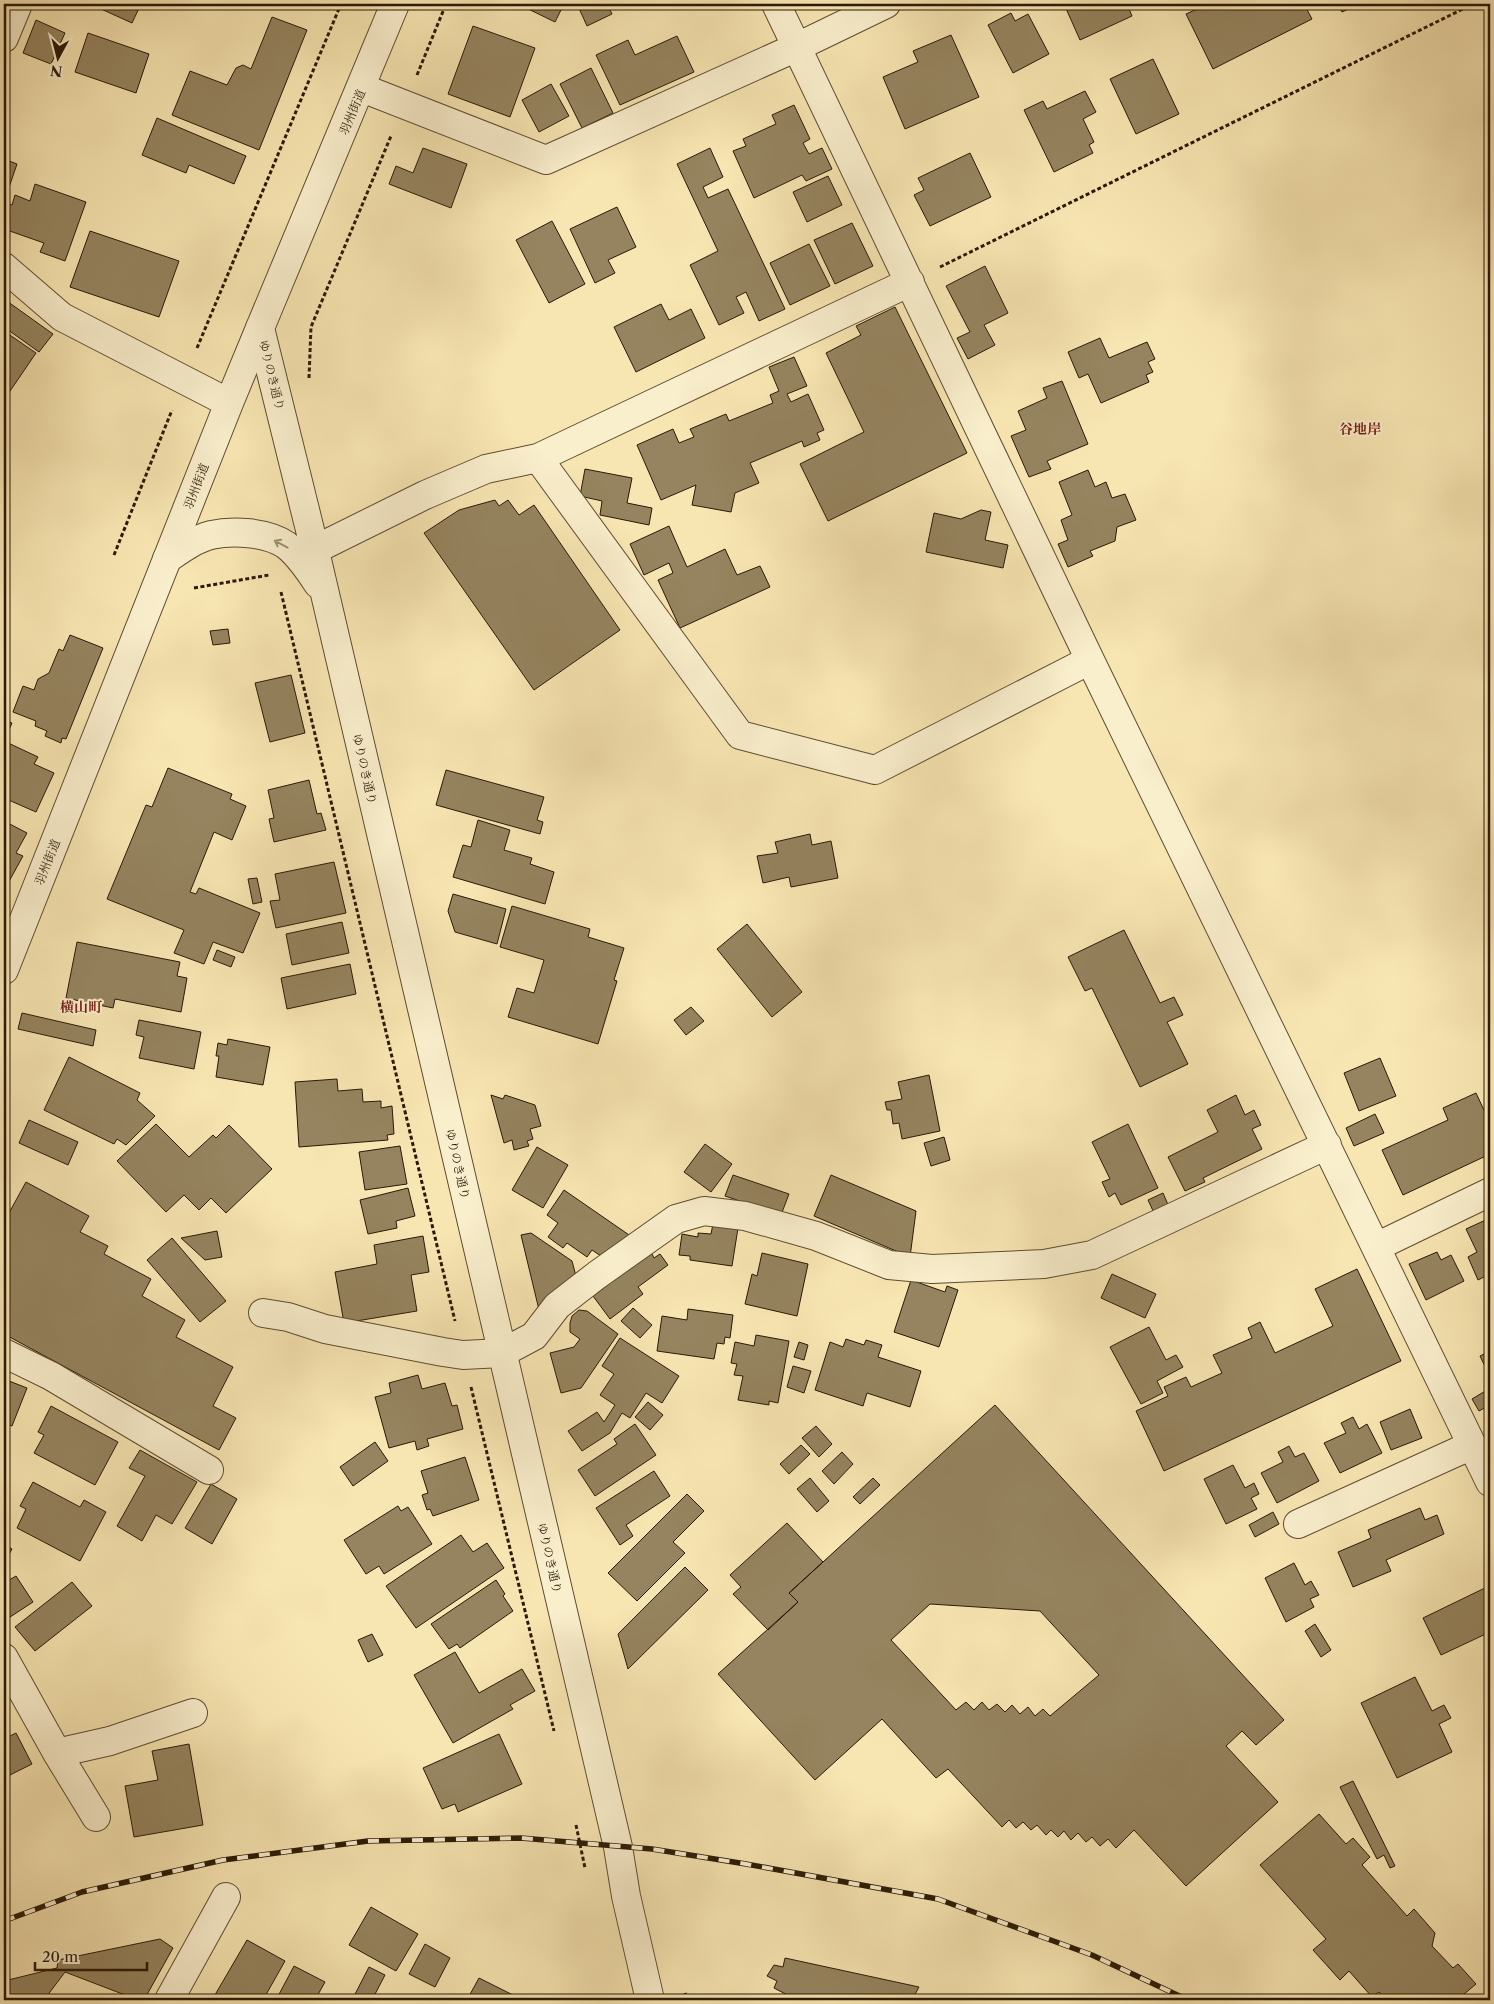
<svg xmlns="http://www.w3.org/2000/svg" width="1494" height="2004" font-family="'Libre Caslon Text','Noto Serif JP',serif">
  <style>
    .building { fill: #95845f; stroke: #291906; fill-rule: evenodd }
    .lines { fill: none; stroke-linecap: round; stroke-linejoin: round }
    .minor-casing { stroke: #5d4c31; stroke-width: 30 }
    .tertiary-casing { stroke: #5d4c31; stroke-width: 30 }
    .path { stroke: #291906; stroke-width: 3; stroke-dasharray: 4 2.5; stroke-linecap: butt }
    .minor { stroke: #faefcd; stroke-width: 28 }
    .tertiary { stroke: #faefcd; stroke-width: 28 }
    .rail-casing { stroke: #291906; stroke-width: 5.5 }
    .rail { stroke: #faefcd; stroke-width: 4; stroke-dasharray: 11; stroke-linecap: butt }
    .oneway { stroke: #9c8f73 }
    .labels { text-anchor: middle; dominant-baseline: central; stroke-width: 4; stroke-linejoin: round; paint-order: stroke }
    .street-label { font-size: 12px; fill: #291906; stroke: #faefcd }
    .neighbourhood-label { font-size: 14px; font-weight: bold; fill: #7a1f14; stroke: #faefcd }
  </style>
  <rect width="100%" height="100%" fill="#f8e6b2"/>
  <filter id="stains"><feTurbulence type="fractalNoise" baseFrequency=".004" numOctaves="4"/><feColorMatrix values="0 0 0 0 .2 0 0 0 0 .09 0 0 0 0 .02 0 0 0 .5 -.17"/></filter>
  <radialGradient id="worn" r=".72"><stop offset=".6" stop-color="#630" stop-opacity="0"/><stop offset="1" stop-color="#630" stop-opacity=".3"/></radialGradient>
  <path class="building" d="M90,4H141L132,23Z
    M518,4H564L555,22Z
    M577,4H613L608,6L612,14L587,26Z
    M1064,4H1127L1132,16L1080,40Z
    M1208,4H1304L1312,19L1213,69L1186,14Z
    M1337,4H1359L1342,12Z
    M1011,13L1015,21L1028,14L1049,54L1013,73L988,25Z
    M272,17L307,30L259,150L172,115L190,71L227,85L236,68L243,65L251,69Z
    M36,20L65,33L51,64L23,53Z
    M473,26L535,48L510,117L448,94Z
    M88,33L149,54L136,93L75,72Z
    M951,35L979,97L905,129L883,77L918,62L913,51Z
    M677,36L694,72L620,105L596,55L628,40L635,55Z
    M1153,59L1179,114L1136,134L1110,79Z
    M591,68L613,113L582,128L560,84Z
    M551,84L569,116L539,132L522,100Z
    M1085,91L1096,112L1083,119L1094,142L1089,145L1093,153L1054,172L1024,110L1043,101L1047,109Z
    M794,105L810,139L803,143L809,154L822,148L832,169L806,181L802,175L754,198L733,151L746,146L743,139L776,124L772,115Z
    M157,118L246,156L234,184L189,165L186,173L142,155Z
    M423,148L467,164L451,208L389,184L396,166L413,173Z
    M710,148L723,177L703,187L708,198L728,189L785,309L759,321L746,292L736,297L744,313L719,325L690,265L718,251L677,164Z
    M970,153L991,197L930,226L914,195L924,190L918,178Z
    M4,159L17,164L4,202Z
    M828,176L842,205L807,222L793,192Z
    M35,184L86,202L65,261L40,252L44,243L4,229V211L7,203L12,205L15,195L30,201Z
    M617,207L636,247L608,260L615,273L595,283L570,229Z
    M552,221L585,284L549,303L516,240Z
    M852,223L873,266L835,284L814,240Z
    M90,231L179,261L159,317L70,287Z
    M809,244L830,286L790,305L770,263Z
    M985,266L1008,313L984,325L995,345L968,359L957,338L970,332L946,286Z
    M4,299L53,334L39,352L4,327Z
    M661,304L669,320L691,309L705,338L636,372L614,327Z
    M895,307L967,453L828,521L800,464L864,432L826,353L861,335L856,326Z
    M4,331L36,353L8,394L4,391Z
    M1100,338L1109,358L1147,342L1155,359L1148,362L1153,372L1146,375L1149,382L1101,403L1088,374L1079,378L1068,352Z
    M794,357L807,386L787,394L791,402L808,394L824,430L817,433L820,440L804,447L802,441L750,463L759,483L735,493L731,512L692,505L696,485L661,500L637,445L673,429L679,443L694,437L690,429L726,414L729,421L773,403L770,395L779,391L769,367Z
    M1062,381L1088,444L1047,461L1051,469L1029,477L1011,436L1026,430L1018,411L1047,398L1043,388Z
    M585,469L632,478L627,503L652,508L649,525L600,515L602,501L580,496Z
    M1088,470L1095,487L1106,482L1112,498L1125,494L1136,520L1117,527L1115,541L1090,551L1093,556L1068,567L1058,544L1068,540L1061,520L1072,515L1059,482Z
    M495,500L499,506L508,500L519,515L534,505L620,630L534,690L424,533L459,510Z
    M981,510L991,512L985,540L1008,545L1003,568L926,552L934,513L961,519Z
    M669,526L687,567L725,549L737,575L760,566L770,587L680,628L658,580L673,573L669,563L644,575L630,544Z
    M228,629L230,643L213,645L210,631Z
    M70,635L103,648L66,739L62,738L61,743L45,736L47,731L35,726L36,721L13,712L23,686L34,690L38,679L49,673L59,649L63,651Z
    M291,675L305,733L270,742L255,683Z
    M4,720L12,723L4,741Z
    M4,741L38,757L34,764L54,773L36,812L4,798Z
    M168,768L232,794L230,799L246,806L232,840L214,832L190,892L196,894L199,888L260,913L243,953L213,942L204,964L174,953L184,930L107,899L146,805L152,807Z
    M446,770L544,797L537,820L543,822L540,834L436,805Z
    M309,780L317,814L321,813L326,830L274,842L269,819L274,818L268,790Z
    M478,820L510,830L504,850L532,858L530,864L554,872L545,904L453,877L463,845L471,847Z
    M4,821L27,833L16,853L23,856L7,885L4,883Z
    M810,834L812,845L831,841L838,878L791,887L789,877L763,883L757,856L778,853L775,842Z
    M334,862L346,913L276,928L270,901L280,900L275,874Z
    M257,878L262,902L253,904L248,879Z
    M453,894L506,909L497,944L455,932L448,911Z
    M512,906L590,929L588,937L624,948L614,980L617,981L598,1044L508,1017L517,988L534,993L544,960L500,947Z
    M342,922L349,953L292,965L286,934Z
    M747,924L802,992L772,1017L717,949Z
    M1124,930L1160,1003L1174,997L1183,1015L1167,1022L1188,1064L1140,1087L1092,988L1085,991L1068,957Z
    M77,942L180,962L177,976L187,978L181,1012L115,999L113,1008L66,998Z
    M217,950L235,957L231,967L213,960Z
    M350,964L356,994L287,1009L281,978Z
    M691,1007L704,1021L686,1035L674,1020Z
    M22,1013L96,1030L93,1046L18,1029Z
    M139,1020L201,1032L194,1069L139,1058L144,1037L136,1035Z
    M228,1039L270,1047L263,1085L216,1077L219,1056H216L218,1043L227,1045Z
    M69,1057L140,1093L137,1100L155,1116L126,1145L117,1139L114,1144L44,1110Z
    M1380,1058L1396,1096L1359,1111L1344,1073Z
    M929,1075L940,1131L902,1139L899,1123L893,1124L891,1110H887L885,1102L902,1099L898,1082Z
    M337,1079L338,1091L362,1089L363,1102L381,1101V1108L392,1106L394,1134L387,1135L388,1140L299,1147L295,1082Z
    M1476,1093L1490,1123V1154L1403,1195L1382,1150L1448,1120L1443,1108Z
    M491,1095L503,1099L505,1095L535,1105L541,1126L530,1129L533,1139L527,1141L529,1146L514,1150L512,1140L504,1143Z
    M1236,1095L1245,1115L1254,1110L1261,1125L1252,1129L1262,1149L1203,1178L1205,1182L1185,1191L1168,1157L1218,1132L1207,1110Z
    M1375,1114L1384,1133L1354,1146L1346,1128Z
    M29,1120L78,1142L68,1165L19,1143Z
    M156,1124L189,1157L213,1135L216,1138L229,1125L272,1169L226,1213L211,1198L199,1210L184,1195L166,1212L117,1161Z
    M1128,1124L1158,1188L1121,1205L1115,1193L1109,1197L1102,1182L1110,1179L1092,1142Z
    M944,1137L950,1160L931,1166L924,1143Z
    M705,1144L732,1164L711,1192L684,1172Z
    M400,1146L407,1184L365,1190L359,1152Z
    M537,1147L568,1165L543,1208L512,1190Z
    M733,1175L789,1194L781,1215L725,1196Z
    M831,1175L916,1211L910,1257L814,1216Z
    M26,1182L89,1216L80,1232L108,1246L104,1254L151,1279L142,1296L185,1320L176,1337L233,1367L213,1406L236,1418L219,1450L4,1334V1222Z
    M408,1188L415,1216L396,1221L397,1228L368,1234L360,1200Z
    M564,1190L632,1237L601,1256L592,1250L587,1257L567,1243L563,1248L548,1237L558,1223L547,1215Z
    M1163,1193L1169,1207L1154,1213L1148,1200Z
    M1490,1218V1274L1478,1280L1468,1257L1477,1252L1466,1229Z
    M713,1224L738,1228L732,1266L690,1260V1256L679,1255L682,1234L698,1237V1233L711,1234Z
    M217,1231L222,1257L205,1260L181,1238Z
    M531,1233L572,1261L577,1280L540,1314L521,1235Z
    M423,1236L429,1272L411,1275L417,1311L344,1323L335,1272L377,1264L374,1245Z
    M172,1238L226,1301L200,1322L147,1260Z
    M651,1252L654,1258L660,1254L668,1265L638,1287L643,1294L610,1319L593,1296Z
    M1437,1252L1441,1260L1451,1255L1464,1281L1426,1300L1409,1264Z
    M762,1253L808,1264L797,1316L745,1304L752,1274L757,1276Z
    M1357,1269L1401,1361L1164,1471L1136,1411L1168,1396L1164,1387L1186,1377L1191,1387L1222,1373L1213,1355L1252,1338L1248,1328L1260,1322L1275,1353L1333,1326L1315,1289Z
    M1112,1274L1156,1294L1145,1318L1101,1298Z
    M911,1280L945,1292L947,1286L958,1290L939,1347L894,1332Z
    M633,1308L652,1325L640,1338L621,1321Z
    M688,1309L733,1315L730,1338L725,1337L724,1344L717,1343L714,1359L657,1351L662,1316L687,1320Z
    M579,1310L587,1311L618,1334L581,1388L561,1393L550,1353L574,1347L580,1339L570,1332V1323L572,1316Z
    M1149,1327L1166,1360L1176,1355L1183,1367L1157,1381L1163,1393L1141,1404L1110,1347Z
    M756,1335L789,1341L778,1403L769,1401V1405L738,1400L743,1376L734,1375L737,1364L731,1363L735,1342L754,1346Z
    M620,1338L679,1376L662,1403L646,1393L630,1418L622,1413L610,1433L582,1451L568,1431L597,1412L604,1422L615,1405L600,1395L614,1374L602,1366Z
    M846,1339L864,1345L866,1340L882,1345L878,1357L921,1371L910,1407L867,1393L863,1406L815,1390L830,1342L843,1347Z
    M799,1342L808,1345L804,1360L794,1357Z
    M1490,1351V1377L1480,1356Z
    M793,1366L811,1371L804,1393L787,1387Z
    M418,1375L422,1389L445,1383L452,1406L457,1405L463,1429L427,1439L429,1446L417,1450L415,1441L389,1448L375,1397L391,1393L389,1383Z
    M4,1379L27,1388L12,1426L4,1423Z
    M1487,1390L1490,1397V1405L1479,1411L1472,1399Z
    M648,1402L663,1415L650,1430L635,1417Z
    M995,1405L1284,1720L1256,1745L1242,1731L1226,1746L1278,1802L1186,1886L1134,1830L1116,1848L1108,1839L1100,1846L1092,1837L1086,1842L1078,1833L1071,1840L1064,1831L1058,1837L1051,1830L1046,1835L1037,1825L1031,1830L1023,1822L1016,1828L1009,1820L1002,1827L948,1769L936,1778L882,1719L815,1780L718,1674L798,1602L789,1593ZM930,1604L1040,1611L1099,1675L1050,1716L1043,1709L1035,1716L1028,1707L1020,1714L1012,1705L1005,1712L997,1704L989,1710L982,1702L974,1710L966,1702L956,1710L891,1640Z
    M51,1406L118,1442L95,1485L34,1453L44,1435L38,1432Z
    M1410,1409L1422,1438L1391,1450L1380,1422Z
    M1353,1417L1359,1429L1367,1424L1382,1453L1340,1473L1324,1443L1346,1433L1341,1423Z
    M635,1424L656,1455L595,1496L578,1470L617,1444L614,1439Z
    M816,1426L832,1444L819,1457L802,1438Z
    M375,1442L388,1461L353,1486L340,1467Z
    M801,1445L810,1454L789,1474L780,1464Z
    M1289,1446L1295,1457L1304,1453L1319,1481L1277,1503L1261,1473L1283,1462L1278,1452Z
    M140,1450L197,1482L172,1524L156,1515L142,1541L117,1526L145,1476L129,1468Z
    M842,1452L853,1464L834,1484L822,1471Z
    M465,1457L479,1500L433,1516L430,1509L427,1510L422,1495L428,1493L421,1471Z
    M1233,1465L1245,1488L1254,1483L1259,1494L1251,1498L1257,1509L1226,1524L1204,1479Z
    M654,1471L670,1496L626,1525L633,1536L620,1545L596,1508Z
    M810,1478L829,1501L817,1512L797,1489Z
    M873,1478L880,1485L860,1504L853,1497Z
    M33,1482L80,1507L84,1500L106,1512L80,1561L17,1528L26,1509L20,1506Z
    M211,1484L237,1499L212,1544L185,1528Z
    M687,1494L704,1511L673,1542L685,1553L637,1601L608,1573Z
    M398,1506L401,1511L408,1507L432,1544L384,1574L379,1566L366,1574L344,1540Z
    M1420,1508L1425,1520L1437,1515L1444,1534L1386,1560L1391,1571L1353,1587L1338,1552L1371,1538L1368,1530Z
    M1273,1512L1279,1524L1255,1537L1249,1525Z
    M787,1523L823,1562L789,1593L798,1602L768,1630L733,1594L741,1587L730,1575Z
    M461,1535L473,1552L487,1543L504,1568L416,1628L386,1586Z
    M4,1544L12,1549L4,1563Z
    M1294,1563L1305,1585L1311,1581L1319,1595L1310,1599L1314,1607L1286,1622L1265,1578Z
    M685,1567L708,1590L628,1669L618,1634Z
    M16,1576L33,1602L4,1621V1583Z
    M496,1580L505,1594L503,1596L513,1611L460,1648L457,1644L449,1649L431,1624Z
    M72,1582L92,1606L35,1651L15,1627Z
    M1489,1586L1490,1632L1441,1655L1423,1618Z
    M1315,1624L1331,1650L1321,1657L1305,1631Z
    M372,1634L383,1655L368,1662L358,1640Z
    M455,1652L479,1693L522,1669L535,1691L510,1705L513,1709L453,1743L414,1675Z
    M1415,1677L1432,1711L1444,1705L1451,1718L1439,1724L1452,1752L1397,1778L1361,1703Z
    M16,1733L32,1764L6,1777L4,1773V1739Z
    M499,1734L522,1784L458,1812L455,1804L442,1809L423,1768Z
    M189,1744L203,1825L134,1837L125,1786L158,1780L152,1751Z
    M1353,1781L1395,1866L1390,1868L1384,1855L1377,1859L1340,1787Z
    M1319,1814L1346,1844L1353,1838L1370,1857L1362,1865L1407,1916L1414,1909L1435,1933L1432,1946L1453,1968L1458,1964L1476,1984L1457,2000H1386L1379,1992L1372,1997L1349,1971L1340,1980L1313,1950L1326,1939L1260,1865Z
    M371,1907L418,1934L396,1971L349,1945Z
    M160,1939L173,1948L144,2000H138L65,1972L44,2000H4V1981L57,1968L58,1960Z
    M247,1940L285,1961L263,2000H212Z
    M425,1944L450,1958L435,1987L409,1974Z
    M785,1958L919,1987L912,2000H797L774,1988L777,1981L767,1976L774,1965L783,1967Z
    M294,1966L325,1982L315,2000H276Z
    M369,1967L385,1975L372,2000H352Z
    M479,1978L523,2000H472L468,1998Z"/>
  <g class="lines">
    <defs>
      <path id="minor" d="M776,4L1090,660L1490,1482
        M4,38L18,4
        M362,88L546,160L797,47L886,4
        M4,267L62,317L229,403
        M538,458L740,735L875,770L1090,660
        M314,550L425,495L486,469L538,458L910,282
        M4,970L229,403L260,328
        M1376,1247L1490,1192
        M263,1313L288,1317L325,1329L443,1352L463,1355L502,1353L534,1336L557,1306L597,1275L676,1219L704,1211L745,1216L816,1236L889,1265L932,1269L1044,1264L1092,1255L1327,1145
        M4,1353L51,1376L209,1470
        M1298,1524L1472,1445
        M4,1658L57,1753L110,1741L193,1713
        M57,1753L96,1817
        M169,2000L226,1897"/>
      <path id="tertiary" d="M395,4L260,328L311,534L618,1847L626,1896L650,2000
        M167,559C180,550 195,539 211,535C233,530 266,532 286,545C299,555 309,570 318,584"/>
    </defs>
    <use href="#minor" class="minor-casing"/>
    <use href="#tertiary" class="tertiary-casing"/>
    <path class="path" d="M417,75L446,4
      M940,267L1473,4
      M197,348L341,4
      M309,378L311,327L391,136
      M114,555L172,410
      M194,588L269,575
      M281,592L455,1321
      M471,1387L554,1731
      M576,1825L585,1868
      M685,1993L687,2000"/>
    <use href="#minor" class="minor"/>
    <use href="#tertiary" class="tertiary"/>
    <defs>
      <path id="rail" d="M4,1921L82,1892L223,1860L368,1841L521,1838L652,1849L746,1864L938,1899L1092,1955L1188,2000"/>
    </defs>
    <use href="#rail" class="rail-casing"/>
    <use href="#rail" class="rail"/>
  </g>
  <defs><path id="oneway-shaft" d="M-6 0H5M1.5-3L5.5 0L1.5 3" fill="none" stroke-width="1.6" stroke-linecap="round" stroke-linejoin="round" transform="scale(1.25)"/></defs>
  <use class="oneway" href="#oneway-shaft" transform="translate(281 544) rotate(-152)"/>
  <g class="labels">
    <g class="street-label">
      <text transform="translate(352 112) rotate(-67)">羽州街道</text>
      <text transform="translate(272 375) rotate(76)">ゆりのき通り</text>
      <text transform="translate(196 486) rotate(-69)">羽州街道</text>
      <text transform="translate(365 769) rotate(77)">ゆりのき通り</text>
      <text transform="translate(47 862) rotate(-68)">羽州街道</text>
      <text transform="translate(458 1164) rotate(77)">ゆりのき通り</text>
      <text transform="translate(550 1558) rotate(77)">ゆりのき通り</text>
    </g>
    <g class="neighbourhood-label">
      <text x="1360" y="429">谷地岸</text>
      <text x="81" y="1007">横山町</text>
    </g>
  </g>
  <rect width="1494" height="2004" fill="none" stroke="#f8e6b2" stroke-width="20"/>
  <rect x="5" y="5" width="1484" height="1994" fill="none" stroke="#291906" stroke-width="2.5"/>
  <rect x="10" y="10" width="1474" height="1984" fill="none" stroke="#291906"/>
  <g transform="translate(58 58) rotate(187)" stroke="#faefcd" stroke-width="4" paint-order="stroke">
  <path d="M0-4L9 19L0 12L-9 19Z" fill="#291906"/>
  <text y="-8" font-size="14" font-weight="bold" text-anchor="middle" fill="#291906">N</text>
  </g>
  <path d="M35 1962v8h112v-8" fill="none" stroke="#291906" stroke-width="2.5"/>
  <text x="42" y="1962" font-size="15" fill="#291906" stroke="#faefcd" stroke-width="4" paint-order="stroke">20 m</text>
  <rect width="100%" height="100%" filter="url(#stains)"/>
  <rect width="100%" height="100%" fill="url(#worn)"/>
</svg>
